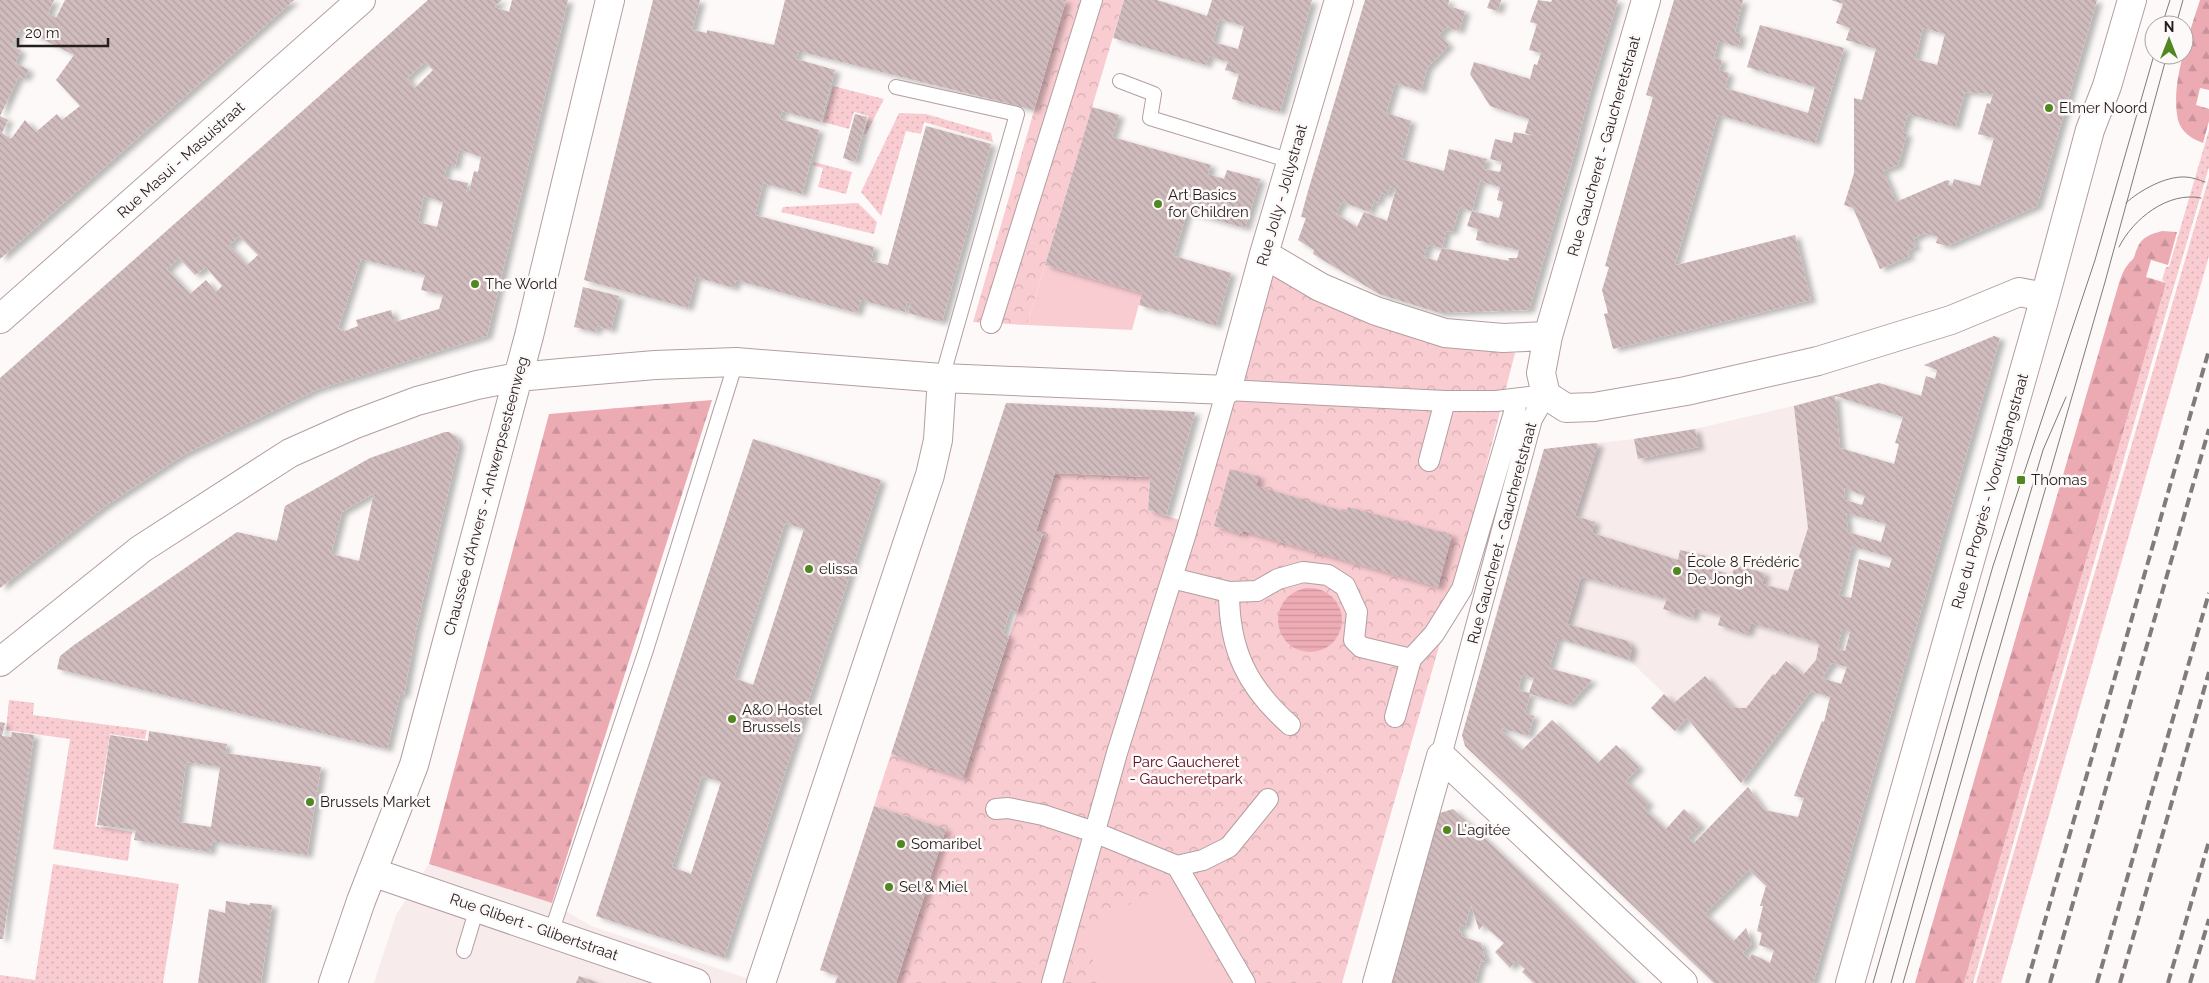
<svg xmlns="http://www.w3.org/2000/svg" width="2209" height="983" font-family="Raleway,sans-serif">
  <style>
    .built { fill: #f7ebec }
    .grass { fill: url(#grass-dots) }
    .forest { fill: url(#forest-firs) }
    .park { fill: url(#park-crowns) }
    .garden { fill: #f9ccd1 }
    .water { fill: url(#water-rules) }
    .building { fill: url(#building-back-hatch); fill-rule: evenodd; filter: url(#shadow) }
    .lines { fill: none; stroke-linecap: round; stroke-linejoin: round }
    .service-casing { stroke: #b39ea0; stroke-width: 16 }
    .pedestrian-casing { stroke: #b39ea0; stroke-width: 22 }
    .minor-casing { stroke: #b39ea0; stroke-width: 30 }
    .service { stroke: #fff; stroke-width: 14 }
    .pedestrian { stroke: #fff; stroke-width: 20 }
    .minor { stroke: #fff; stroke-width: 28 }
    .tram { stroke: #817b7b; stroke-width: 1 }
    .rail { stroke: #817b7b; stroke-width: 4; stroke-dasharray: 10 5; stroke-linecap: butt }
    .poi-dot { fill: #518720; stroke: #fdf9f9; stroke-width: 2 }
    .labels { text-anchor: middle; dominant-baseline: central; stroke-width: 5; stroke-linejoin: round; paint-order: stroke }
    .poi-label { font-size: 15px; fill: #251e1e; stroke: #fdf9f9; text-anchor: start }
    .street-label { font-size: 15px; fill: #251e1e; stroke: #fdf9f9 }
    .park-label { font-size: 15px; fill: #590c22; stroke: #fdf9f9 }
  </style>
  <defs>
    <pattern id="grass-dots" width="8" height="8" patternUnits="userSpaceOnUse" patternTransform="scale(1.25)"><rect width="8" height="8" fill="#f9ccd1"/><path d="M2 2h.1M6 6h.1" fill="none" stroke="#d5afb3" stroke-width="1.8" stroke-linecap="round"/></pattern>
    <pattern id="forest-firs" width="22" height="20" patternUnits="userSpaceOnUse" patternTransform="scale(1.25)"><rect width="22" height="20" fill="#ecaab3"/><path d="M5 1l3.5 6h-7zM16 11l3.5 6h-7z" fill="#ca929a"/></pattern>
    <pattern id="park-crowns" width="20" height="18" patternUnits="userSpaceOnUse" patternTransform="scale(1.25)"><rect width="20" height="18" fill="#f9ccd1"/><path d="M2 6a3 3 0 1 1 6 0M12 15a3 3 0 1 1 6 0" fill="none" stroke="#d5afb3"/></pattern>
    <pattern id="water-rules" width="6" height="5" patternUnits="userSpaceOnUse" patternTransform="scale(1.25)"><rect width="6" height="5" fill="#eeacb5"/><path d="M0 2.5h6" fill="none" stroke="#cc949b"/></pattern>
    <pattern id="building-back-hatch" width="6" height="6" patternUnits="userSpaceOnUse" patternTransform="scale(1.25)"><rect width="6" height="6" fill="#d0bbbd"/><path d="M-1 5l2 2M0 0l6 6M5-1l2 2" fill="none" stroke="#b2a0a2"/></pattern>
    <filter id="shadow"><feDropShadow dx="5.5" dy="3" stdDeviation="2.5" flood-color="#0004"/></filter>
  </defs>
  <rect width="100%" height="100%" fill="#fdf9f9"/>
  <path class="built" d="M1835,396L1848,532L1852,546L1839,595L1851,598L1836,651L1819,646L1816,660L1803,675L1786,661L1775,675L1773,674L1746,708H1733L1705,676L1674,703L1629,660L1494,621L1544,449L1634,439L1695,429Z
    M429,864L552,903L591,926L761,983H374L396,915Z"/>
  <path class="grass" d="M833,86L884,99L866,134H864L869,116L854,112L849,129L823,122Z
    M899,113L926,114L991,133L993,142L924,122L921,134L906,131L881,216L861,192Z
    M2209,130V167L2159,337L1973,983H1964L2166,283L2162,280L2166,267H2169Z
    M814,162L852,172L846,194L818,187L823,168L813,165Z
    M2209,177V256L2001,983H1976Z
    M858,203L877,222L874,234L781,212L783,207Z
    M9,700L34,703L33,715L147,730L145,739L110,734L95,826L132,832L128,861L53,849L70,739L6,730Z
    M53,864L179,884L163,983H0V975L35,980Z"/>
  <path class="forest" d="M2200,0H2209V90L2200,88L2196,105L2209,109V121L2203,143C2192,139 2181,132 2178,120C2170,84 2189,35 2200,0Z
    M2162,231L2177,232L2168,265L2151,260L2146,277L2166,283L1964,983H1915L2119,283C2123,272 2124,268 2132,260C2135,258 2135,252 2137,249C2141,237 2151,234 2162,231Z
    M712,400L552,903L429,864L549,414Z"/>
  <path class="park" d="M1066,0H1124L1027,325L973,322Z
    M1266,274L1387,323L1515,353L1449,612L1342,983H896L946,829L874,806L891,754L963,777L1043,534L1036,531L1055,473L1150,477L1148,510L1192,524Z"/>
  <path class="garden" d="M1045,265L1142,293L1132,330L1027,325Z
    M1173,881L1227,983H1105L1078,932Z"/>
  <path class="water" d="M1278 620a32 32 0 1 1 64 0a32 32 0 1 1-64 0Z"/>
  <path class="building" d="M0,0H54L48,13L56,18L65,0H294L0,259V116L8,120L2,133L11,139L25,120L36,132L57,114L62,120L80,106L56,80L74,55L21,28L12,46L21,51L15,63L29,70L24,79L19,76L0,116Z
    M428,0H502L494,7L509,12L512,0H568L487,336L316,390L183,455L105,506L0,588V378ZM425,62L433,70L415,88L407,78ZM459,149L481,157L478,172L474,171L469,192H466L468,183L444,178L447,165L455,167ZM424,196L443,202L437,227L418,222ZM239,236L258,255L247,265L229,245ZM179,258L195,275L206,267L222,286L216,292L206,280L190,294L167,269ZM361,259L425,275L421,290L443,295L439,309L395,322L391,310L356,320L358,326L345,331L338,328Z
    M653,0H700L692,30L707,33V30L774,45L785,0H1066L1034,110L786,48L798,51L796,59L835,70L821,122L782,111L780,119L819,130L802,194L763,183L755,215L874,247L871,261L888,265L926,126L991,144L942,322L908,313L911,303L907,302L905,312L861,300L857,313L736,280L734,288L696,277L688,308L584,280Z
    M1124,0H1157L1207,16L1212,0H1312L1280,112L1232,99L1239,74L1225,70L1228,62L1209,56L1206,65L1113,38ZM1219,19L1244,26L1238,49L1213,42Z
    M1365,0H1449L1448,6L1465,11L1459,31L1447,27L1439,35L1449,45L1427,68L1421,91L1395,83L1386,113L1411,121L1401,159L1444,171L1449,149L1487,159L1483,169L1500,172L1502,162L1490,159L1495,139L1512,143L1514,132L1534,136L1525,133L1529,119L1490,106L1470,74L1474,62L1530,79L1534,64L1537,65L1541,53L1529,50L1537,24L1530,22L1538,0L1551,2L1552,0H1618L1589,96L1576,148L1529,310L1440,313L1379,294L1313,254L1314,250L1298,240L1306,218L1301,217L1308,191ZM1480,181L1500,187L1497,200L1503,202L1499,218L1472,211L1467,226L1478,229L1476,240L1519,250L1517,258H1508L1509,261L1442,248L1437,261L1424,257L1428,245L1442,248L1446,231L1452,232L1460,207L1472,211ZM1390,187L1396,189L1387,221L1364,212L1357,227L1336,214L1342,202L1370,212L1374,201L1378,203L1381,193L1388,195Z
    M1490,0H1501L1498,11L1487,8Z
    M1674,0H1743L1735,32L1741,34L1738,47L1718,41L1714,58L1722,60L1719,70L1729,73L1725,88L1808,113L1815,87L1747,67L1760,25L1844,48L1815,143L1718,115L1675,264L1677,265L1795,235L1811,300L1613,349L1604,314L1608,313L1602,290L1609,267L1605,266L1653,97L1646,95Z
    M1831,0H2097L2037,206L1947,246L1936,243L1938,237L1924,233L1913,239L1916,247L1907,251L1910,256L1880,269L1853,208L1844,205L1854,173V98L1862,100L1876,49L1846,40L1850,28L1836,23L1843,4ZM1923,28L1945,34L1937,65L1915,59ZM1965,92L1993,94L1990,104L1987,103L1978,134L1994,138L1980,186L1954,179L1952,186L1948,185L1950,181L1947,180L1896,202L1883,171L1898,165L1907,134L1902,132L1908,114L1955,127Z
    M1092,107L1119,115L1112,137L1211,165L1208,174L1224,179L1227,170L1260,179L1245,228L1187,212L1174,256L1231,273L1216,326L1159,309V311L1139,305L1142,293L1045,265Z
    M855,114L867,117L855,162L843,158Z
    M583,287L619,296L611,330L597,326L596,332L574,327Z
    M1994,336L2000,338L1813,983H1714L1465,746L1462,735L1544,449L1596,443L1598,445L1575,516L1595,522L1592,533L1678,560L1680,550L1706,556L1710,558L1707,568L1732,575L1735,565L1761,572L1765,574L1762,584L1788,591L1808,528L1794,406L1879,383L1921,396L1926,376L1935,379L1937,370L1924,365ZM1835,396L1903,417L1895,443L1899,444L1894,464L1840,448ZM1844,488L1865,496L1862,505L1845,500ZM1846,513L1886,524L1881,542L1848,532ZM1852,546L1892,558L1889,568L1859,559L1851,598L1839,595ZM1582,577L1667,599L1663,609L1693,618L1695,608L1721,615L1718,625L1743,633H1748L1751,623L1817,642V644H1819L1816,660L1803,675L1786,661L1775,675L1773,674L1746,708H1733L1705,676L1674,703L1664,694L1651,708L1675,731L1687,718L1741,783L1811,691L1830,697L1824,722L1822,721L1794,796L1804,798L1798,817L1764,810L1748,787L1694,843L1688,838L1701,825L1684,809L1666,829L1644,808L1649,803L1626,781L1639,767L1616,745L1598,763L1552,720L1522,750L1501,730L1502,728L1528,736L1534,716L1525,713L1530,694L1569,705L1592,680L1549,668L1558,638L1629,660L1632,648L1628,641L1567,624L1579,586L1578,585ZM1842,629L1850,632L1845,651L1837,649ZM1832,663L1847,667L1841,684L1822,678ZM1522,675L1534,678L1529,693L1518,690ZM1749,870L1766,886L1760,906H1763L1757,931L1762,933L1759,945L1774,950L1770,963L1752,954L1749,960L1743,953L1752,944L1746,928L1734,941L1705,914Z
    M1006,403L1195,412L1166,516L1148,510L1150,477L1055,473L1036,531L1043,533L1017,612L1010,610L1003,634L1009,636L963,778L891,754Z
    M1695,429L1699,447L1638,459L1634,439Z
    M445,432H449L457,437L459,445L415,634L404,695L400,694L387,749L57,669L60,656L74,645L237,532L277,541L285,506L370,458ZM374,493L359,561L331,554L342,512Z
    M753,439L881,480L724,958L596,916ZM785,523L804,529L753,685L734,678ZM702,776L721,782L691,874L672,867Z
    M1230,469L1259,477L1256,486L1346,512L1348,507L1452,535L1438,587L1243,531L1242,534L1214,526Z
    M0,722L5,723L2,736L11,737L12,732L34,735L3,939H0Z
    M149,731L227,744L225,753L321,767L307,855L212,841L210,852L134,840L136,830L97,825L110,735L148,741ZM186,762L220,767L211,827L178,822Z
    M874,806L946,829L896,983H835L838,976L820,970Z
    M1453,809L1548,897L1636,983H1534L1522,972L1525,969L1516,961L1510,968L1495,952L1504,943L1483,925L1479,930L1471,905L1465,927L1461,925L1459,931L1462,932L1461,936L1481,943L1486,962L1481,961L1475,983H1391L1440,813Z
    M226,901L250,905V903L272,905L261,983H198L209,909L225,913Z
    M579,976L599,983H576Z"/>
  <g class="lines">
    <defs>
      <path id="service" d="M1120,81L1154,94L1150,118L1291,161
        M896,87L1017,114L942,378
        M551,933L646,650L736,362
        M464,951L477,908"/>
      <path id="pedestrian" d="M991,323L1092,0
        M1429,461L1445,401
        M1172,578L1229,592L1257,591L1278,579L1303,572L1328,575L1345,586L1357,612L1354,640L1361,647L1411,659
        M1229,592C1229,650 1247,687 1290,725
        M1395,717L1411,659L1434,634L1462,589L1518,399
        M1441,756L1532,419L1546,395
        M996,809L1008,808L1043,815L1094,832L1177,866L1203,860L1229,847L1268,799
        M1177,866L1245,983
        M1052,983L1117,753L1186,533L1227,390L1445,401H1496L1546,395"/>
      <path id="minor" d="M1646,0L1548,336L1541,373L1546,395L1566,408L1594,407L1686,391L1818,361L1951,320L2019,292L2045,297
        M1264,254L1320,287L1376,311L1445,333L1503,338L1548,336
        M0,319L361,0
        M0,662L141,549L290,453L353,425L417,401L477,385L518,377L561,373L655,365L736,362L942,378L1227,390L1264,254L1339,0
        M372,872L696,983
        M333,983L361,901L414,765L529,336L610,0
        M761,983L930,475L938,440L942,378
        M1377,983L1441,756L1683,983
        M1850,983L2045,297L2090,130L2107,86L2132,0"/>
    </defs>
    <use href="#service" class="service-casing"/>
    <use href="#pedestrian" class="pedestrian-casing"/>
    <use href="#minor" class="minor-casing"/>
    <use href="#service" class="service"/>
    <use href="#pedestrian" class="pedestrian"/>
    <use href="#minor" class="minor"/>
    <path class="tram" d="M2162,25L2170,0
      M2176,25L2183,0
      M2126,203C2140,190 2166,176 2185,177C2192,177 2199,180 2205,182
      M2119,247C2133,219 2168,191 2201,198
      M1873,983L1993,566L2095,260L2154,55
      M1891,983L1977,673L2043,450L2066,397
      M1903,983L2105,282L2167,55"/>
    <path class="rail" d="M2027,983L2209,350
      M2050,983L2209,429
      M2097,983L2209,593
      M2120,983L2209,672
      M2168,983L2209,841
      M2190,983L2209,919"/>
  </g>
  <g class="poi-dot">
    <circle cx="2049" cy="108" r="5"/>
    <circle cx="1158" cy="204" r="5"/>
    <circle cx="475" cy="284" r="5"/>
    <rect x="2016" y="475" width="10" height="10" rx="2.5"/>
    <circle cx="809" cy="569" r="5"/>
    <circle cx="1677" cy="571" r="5"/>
    <circle cx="732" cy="719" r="5"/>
    <circle cx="310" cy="802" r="5"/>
    <circle cx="1447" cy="830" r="5"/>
    <circle cx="901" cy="844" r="5"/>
    <circle cx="889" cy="887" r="5"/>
  </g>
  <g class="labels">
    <g class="poi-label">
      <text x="2059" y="108">Elmer Noord</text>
      <text x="1168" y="195">Art Basics<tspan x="1168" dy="17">for Children</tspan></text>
      <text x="485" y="284">The World</text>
      <text x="2031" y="480">Thomas</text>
      <text x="1687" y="562">École 8 Frédéric<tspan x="1687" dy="17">De Jongh</tspan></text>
      <text x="819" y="569">elissa</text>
      <text x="742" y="710">A&amp;O Hostel<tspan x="742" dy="17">Brussels</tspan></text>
      <text x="320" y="802">Brussels Market</text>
      <text x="1457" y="830">L'agitée</text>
      <text x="911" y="844">Somaribel</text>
      <text x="899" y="887">Sel &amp; Miel</text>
    </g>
    <g class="street-label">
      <text transform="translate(1604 146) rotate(-74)">Rue Gaucheret - Gaucheretstraat</text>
      <text transform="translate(181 160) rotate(-42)">Rue Masui - Masuistraat</text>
      <text transform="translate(1282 195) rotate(-74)">Rue Jolly - Jollystraat</text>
      <text transform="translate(1990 491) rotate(-74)">Rue du Progrès - Vooruitgangstraat</text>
      <text transform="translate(486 496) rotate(-75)">Chaussée d'Anvers - Antwerpsesteenweg</text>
      <text transform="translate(1502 533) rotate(-75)">Rue Gaucheret - Gaucheretstraat</text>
      <text transform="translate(534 927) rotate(19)">Rue Glibert - Glibertstraat</text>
    </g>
    <g class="park-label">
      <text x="1186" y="762">Parc Gaucheret<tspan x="1186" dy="17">- Gaucheretpark</tspan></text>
    </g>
  </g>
  <g transform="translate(2169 40)"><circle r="24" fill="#fdf9f9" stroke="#a7a1a1"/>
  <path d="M0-4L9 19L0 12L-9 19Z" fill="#518720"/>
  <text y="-8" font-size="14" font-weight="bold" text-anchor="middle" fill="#251e1e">N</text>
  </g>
  <path d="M18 38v8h90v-8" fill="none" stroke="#251e1e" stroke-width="2.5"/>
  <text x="25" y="38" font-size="15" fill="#251e1e" stroke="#fdf9f9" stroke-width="4" paint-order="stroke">20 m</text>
</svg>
